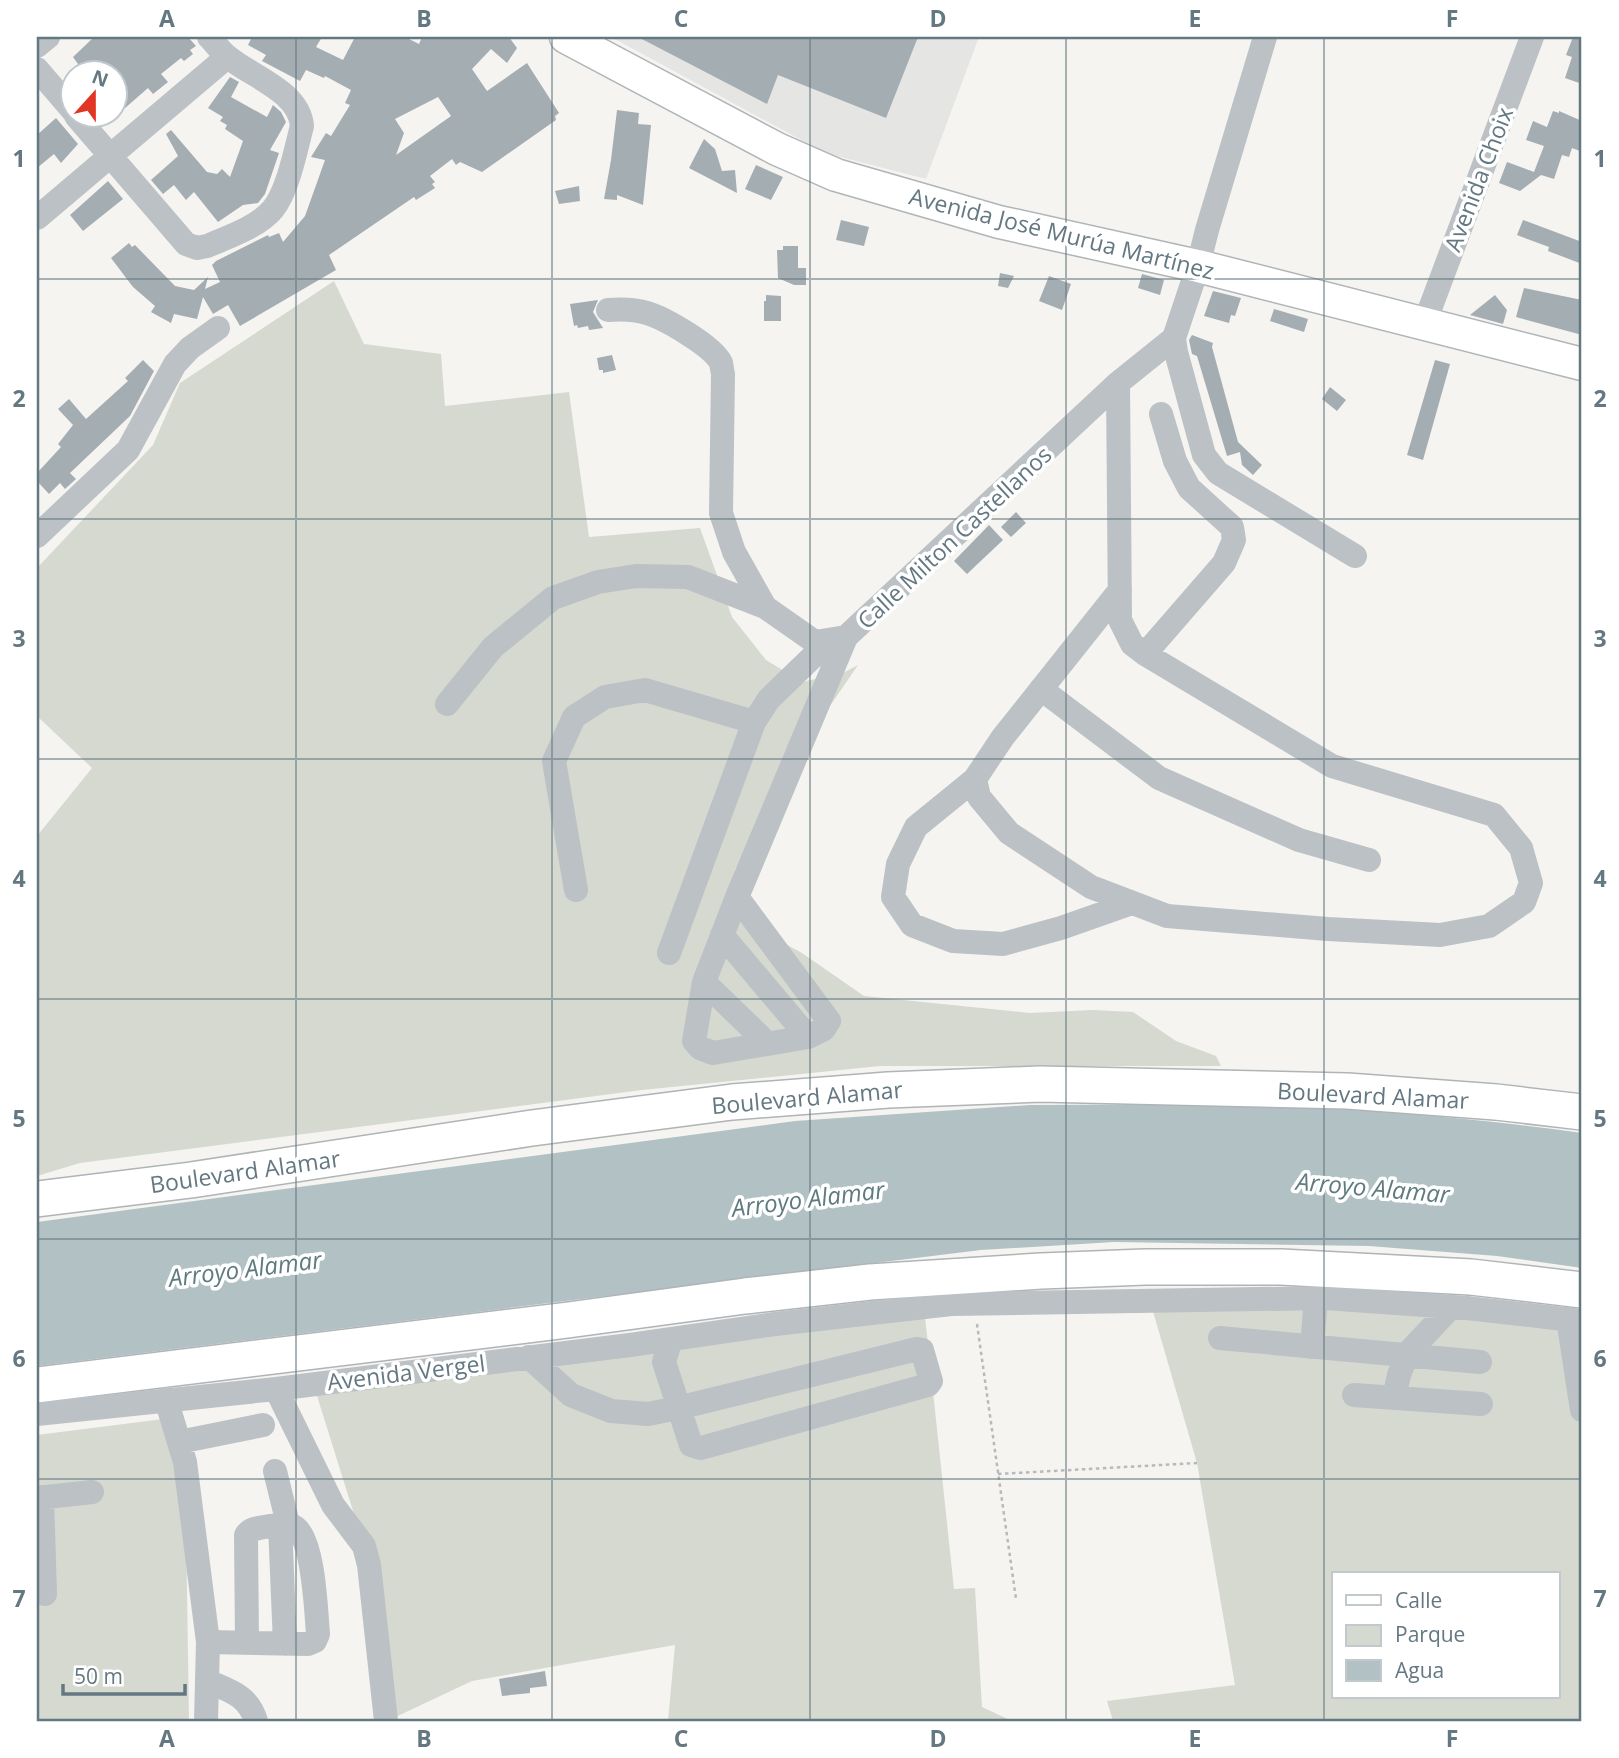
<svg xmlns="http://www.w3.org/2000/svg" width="1619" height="1758" font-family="'Open Sans',sans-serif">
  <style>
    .built { fill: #e5e6e4 }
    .green { fill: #d5d9d0; fill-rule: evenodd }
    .water { fill: #b2c2c4 }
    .building { fill: #a4adb2; fill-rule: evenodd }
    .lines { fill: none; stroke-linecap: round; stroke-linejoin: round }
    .major-casing { stroke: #afb5b8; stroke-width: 35 }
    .highway-casing { stroke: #afb4b7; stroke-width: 38 }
    .path { stroke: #b6babc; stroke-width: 2.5; stroke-dasharray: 3.5 3.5; stroke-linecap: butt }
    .minor { stroke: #bbc1c4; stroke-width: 24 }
    .major { stroke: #fff; stroke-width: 32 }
    .highway { stroke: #fff; stroke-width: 35 }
    .grid { fill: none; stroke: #647882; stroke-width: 2; stroke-opacity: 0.55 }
    .labels { text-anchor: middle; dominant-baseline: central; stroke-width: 7; stroke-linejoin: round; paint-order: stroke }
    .street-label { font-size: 23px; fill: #647882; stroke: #fff }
    .water-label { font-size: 24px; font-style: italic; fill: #5f7b7f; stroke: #fff }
    .neatline { fill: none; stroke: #647882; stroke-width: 2.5 }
    .grid-label { font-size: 23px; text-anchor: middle; font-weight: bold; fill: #647882 }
  </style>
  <rect width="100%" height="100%" fill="#f5f4f0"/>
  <path class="built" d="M611,37H979L926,179L825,153Z"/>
  <path class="green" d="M334,281L364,344L441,354L445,406L569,392L589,537L700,528L732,617L766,660L802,682L843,673L858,665L793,760L735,870L747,923L802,953L864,996L1030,1013L1093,1010L1133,1012L1176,1041L1216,1056L1221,1066H880L642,1090L80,1163L37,1176V836L92,768L37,716V568L153,445L180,383Z
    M1150,1301L1582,1321V1721H1113L1107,1701L1235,1685L1197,1463ZM1334,1574H1558V1697H1334Z
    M924,1307L954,1589L975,1588L982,1707L1012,1721H668L675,1645L472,1681L387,1721L364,1546L313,1383Z
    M171,1418L185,1462L189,1721H37V1435Z"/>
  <path class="water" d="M1243,1104C1357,1109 1469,1117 1582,1133V1268L1497,1256L1369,1246L1114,1242L981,1250L37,1366V1222L795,1121L1030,1105Z"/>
  <path class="building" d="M94,37H188L196,46L190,50L193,54L184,61L181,58L161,74L168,82L153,94L148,88L116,116V74H68L78,64L73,57Z
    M252,37H322L316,47L343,60L355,37H405L419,44L422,37H509L517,48L507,63L491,49L472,69L487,91L527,63L559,113L555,116L556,120L482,172L460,162L456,165L452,159L430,176L435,182L432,184L435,188L416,200L414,197L329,255L336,270L240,326L228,305L213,314L203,297L197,319L174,314L171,323L151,312L155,306L133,287L111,258L129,243L132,247L135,245L175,286L194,290L208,277L205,289L220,282L212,265L216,261L268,235L269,237L279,233L283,242L305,216L325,160L311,157L326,133L331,136L350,105L345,103L351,90L325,76L324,78L306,70L300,81L262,61L266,55L248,45ZM438,97L451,116L396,155L404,133L395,119Z
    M638,37H918L886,118L778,75L767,104Z
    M1573,37H1582V84L1565,78L1572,57L1566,55Z
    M230,77L239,82L231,97L267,117L273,105L281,112L286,122L270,150L279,153L265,194L258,203L243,205L218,222L194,192L186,200L174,185L163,194L151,180L178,156L166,134L171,130L207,172L217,174L222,169L230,177L243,141L225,129L227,125L220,121L223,117L208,108Z
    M617,110L639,113L638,124L651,125L643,205L617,195V200L604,199L611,160Z
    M1553,111L1559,113V111L1582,121V143L1580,151L1572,148L1569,157L1562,155L1554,179L1541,175L1520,191L1499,183L1507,162L1534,172L1544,146L1526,140L1533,121L1547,127Z
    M56,118L78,144L61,163L54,154L37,168V135Z
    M704,139L715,149L722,171L735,170L737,193L689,168Z
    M756,165L783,177L771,200L745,189Z
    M108,181L123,199L83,231L70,215Z
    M579,186L580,201L559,204L555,191Z
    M841,220L869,227L864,246L836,240Z
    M1523,220L1582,242V264L1548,251L1549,247L1517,235Z
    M783,246H798V268H806V285H794L778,278L777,250H783Z
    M1000,273L1014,276L1008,288L998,286Z
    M1142,274L1164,280L1160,295L1138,288Z
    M1049,276L1071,284L1062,310L1039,301Z
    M1524,288L1582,300V335L1516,317Z
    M1213,291L1241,298L1235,316L1231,315L1229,323L1204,316Z
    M766,295L781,296V321H764V301H766Z
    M1495,295L1507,310L1503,324L1470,315Z
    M598,300L593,312L603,328L589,330L588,326L578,328L577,325L574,326L570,304Z
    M1274,309L1308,319L1304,332L1270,321Z
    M1192,335L1213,343L1212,347L1238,442L1262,465L1253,475L1242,465L1240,452L1227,456L1197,356L1192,354L1189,340Z
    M612,355L616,370L603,373V370H599L597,358Z
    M143,360L154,371L130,416L70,473L76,479L65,489L60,483L49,494L37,481V473L61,447L58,444L73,425L58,409L69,399L86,419L128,381L125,378Z
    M1435,360L1450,364L1423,460L1407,455Z
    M1330,387L1346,400L1337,411L1322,399Z
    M1016,512L1026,523L1011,537L1001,527Z
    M989,525L1003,540L967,574L954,561Z
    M545,1671L547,1686L530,1688V1693L502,1696L499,1679Z"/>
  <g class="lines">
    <defs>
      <path id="major" d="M566,37L777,149L836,175L999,222L1198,266L1582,364"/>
      <path id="highway" d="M37,1199L191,1180L532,1128L732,1102L888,1090L1040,1084L1347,1091L1496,1102L1582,1112
        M37,1385L568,1320L745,1296L870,1282L1041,1271L1145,1267H1281L1471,1277L1582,1290"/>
    </defs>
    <use href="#major" class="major-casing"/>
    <use href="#highway" class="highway-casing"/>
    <path class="path" d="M977,1324L1016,1599
      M998,1474L1197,1463"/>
    <path class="minor" d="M37,46L48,37
      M37,69L74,112
      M76,116L186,244L197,248L207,246C228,237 258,227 273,209C288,191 296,148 302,126C299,91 252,77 228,57C221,52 215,43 209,37
      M37,218L227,57
      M608,310C621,309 634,309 647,313C664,318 713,346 721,363C722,367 722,371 723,374L721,513L734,552L765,607L815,642L846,637L1118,383L1174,338L1198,266L1207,230L1265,37
      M1425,322L1532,37
      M1174,338L1176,352L1204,455L1218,473L1355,556
      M1118,383L1120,620L1132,644L1145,654
      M37,536L128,450L175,364L190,348L218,328
      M1120,590L1003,737L975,779L979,797L1009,833L1091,887L1167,916L1328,929L1440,935L1489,926L1524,902L1531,883L1521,848L1494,815L1332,766L1145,654L1224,563L1234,540L1232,527L1189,488L1175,461L1161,414
      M1041,689L1159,778L1299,840L1369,860
      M447,704L493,647L553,598L598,582L636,576L688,577L765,607
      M975,779L916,827L898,864L893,897L912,925L953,941L1003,944L1061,928L1132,903
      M576,890L554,761L574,717L605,697L645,690L754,722
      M737,897L829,1021L824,1029L808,1037L713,1053L700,1048L694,1041L704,982L737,897L846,637
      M722,935L808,1037
      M669,953L754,722L769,699L830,640
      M704,982L768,1044
      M1568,1319L1582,1410
      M1220,1338L1480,1362
      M1312,1347L1316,1298
      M529,1357L571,1395L611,1411L648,1414L678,1408L917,1349L922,1350L931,1381L928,1385L701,1448L691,1445L664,1362L671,1339
      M276,1389L333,1505L364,1546L369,1565L386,1721
      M1354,1395L1481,1404
      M1394,1398L1399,1375L1407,1354L1451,1307
      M166,1399L185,1462L208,1642L206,1721
      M37,1414L276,1389L630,1345L775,1324L951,1304L1325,1298L1467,1308L1582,1321
      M179,1442L263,1425
      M275,1471L288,1524
      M42,1497L45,1594
      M37,1498L92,1492
      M280,1525L285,1644
      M208,1642L308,1644L315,1641L318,1634C316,1611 314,1543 296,1528C289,1522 279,1525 270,1526C261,1528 252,1527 246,1535L247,1643
      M207,1681C230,1691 248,1695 256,1721"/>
    <use href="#major" class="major"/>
    <use href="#highway" class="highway"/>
  </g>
  <path class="grid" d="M296,37V1721M552,37V1721M810,37V1721M1066,37V1721M1324,37V1721M37,279H1582M37,519H1582M37,759H1582M37,999H1582M37,1239H1582M37,1479H1582"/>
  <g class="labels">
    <g class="street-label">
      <text transform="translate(1478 179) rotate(-69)">Avenida Choix</text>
      <text transform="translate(1062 233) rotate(14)">Avenida José Murúa Martínez</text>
      <text transform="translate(954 537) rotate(-43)">Calle Milton Castellanos</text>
      <text transform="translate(1373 1095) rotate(3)">Boulevard Alamar</text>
      <text transform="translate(807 1097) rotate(-5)">Boulevard Alamar</text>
      <text transform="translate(245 1171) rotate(-8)">Boulevard Alamar</text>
      <text transform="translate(406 1372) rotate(-7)">Avenida Vergel</text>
    </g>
    <g class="water-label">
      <text transform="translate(1373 1187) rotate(5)">Arroyo Alamar</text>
      <text transform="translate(808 1198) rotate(-7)">Arroyo Alamar</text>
      <text transform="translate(245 1268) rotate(-7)">Arroyo Alamar</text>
    </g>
  </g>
  <rect width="1619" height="1758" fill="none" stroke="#ffffff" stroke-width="77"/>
  <rect x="1332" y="1572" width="228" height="126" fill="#ffffff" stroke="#c1c9cd" stroke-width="2"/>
  <rect x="1346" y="1595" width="35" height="10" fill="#ffffff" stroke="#c1c9cd" stroke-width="2"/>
  <text x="1395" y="1608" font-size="21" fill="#647882">Calle</text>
  <rect x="1346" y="1625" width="35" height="21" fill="#d5d9d0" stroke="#c1c9cd" stroke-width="2"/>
  <text x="1395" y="1642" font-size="21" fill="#647882">Parque</text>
  <rect x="1346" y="1660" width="35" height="21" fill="#b2c2c4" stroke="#c1c9cd" stroke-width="2"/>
  <text x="1395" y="1678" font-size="21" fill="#647882">Agua</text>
  <g transform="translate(94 94) rotate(21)"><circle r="33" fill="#ffffff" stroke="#c1c9cd" stroke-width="2"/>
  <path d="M0-5L12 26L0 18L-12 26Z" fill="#e23523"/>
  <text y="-10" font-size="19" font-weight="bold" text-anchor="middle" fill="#647882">N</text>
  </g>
  <path d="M63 1684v10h122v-10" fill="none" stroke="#647882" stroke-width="3.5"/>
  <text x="74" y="1684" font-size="21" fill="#647882" stroke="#ffffff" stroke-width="5" paint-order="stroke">50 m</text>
  <rect x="38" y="38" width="1542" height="1682" class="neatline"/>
  <g class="grid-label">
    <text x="167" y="27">A</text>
    <text x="424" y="27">B</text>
    <text x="681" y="27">C</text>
    <text x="938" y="27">D</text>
    <text x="1195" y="27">E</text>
    <text x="1452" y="27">F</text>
    <text x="19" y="167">1</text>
    <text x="1600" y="167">1</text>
    <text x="19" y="407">2</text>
    <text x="1600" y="407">2</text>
    <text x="19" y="647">3</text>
    <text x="1600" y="647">3</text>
    <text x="19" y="887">4</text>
    <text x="1600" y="887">4</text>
    <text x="19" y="1127">5</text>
    <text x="1600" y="1127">5</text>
    <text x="19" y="1367">6</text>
    <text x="1600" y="1367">6</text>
    <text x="19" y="1607">7</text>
    <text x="1600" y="1607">7</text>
    <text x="167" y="1747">A</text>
    <text x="424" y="1747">B</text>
    <text x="681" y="1747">C</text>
    <text x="938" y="1747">D</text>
    <text x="1195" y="1747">E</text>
    <text x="1452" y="1747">F</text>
  </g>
</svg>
